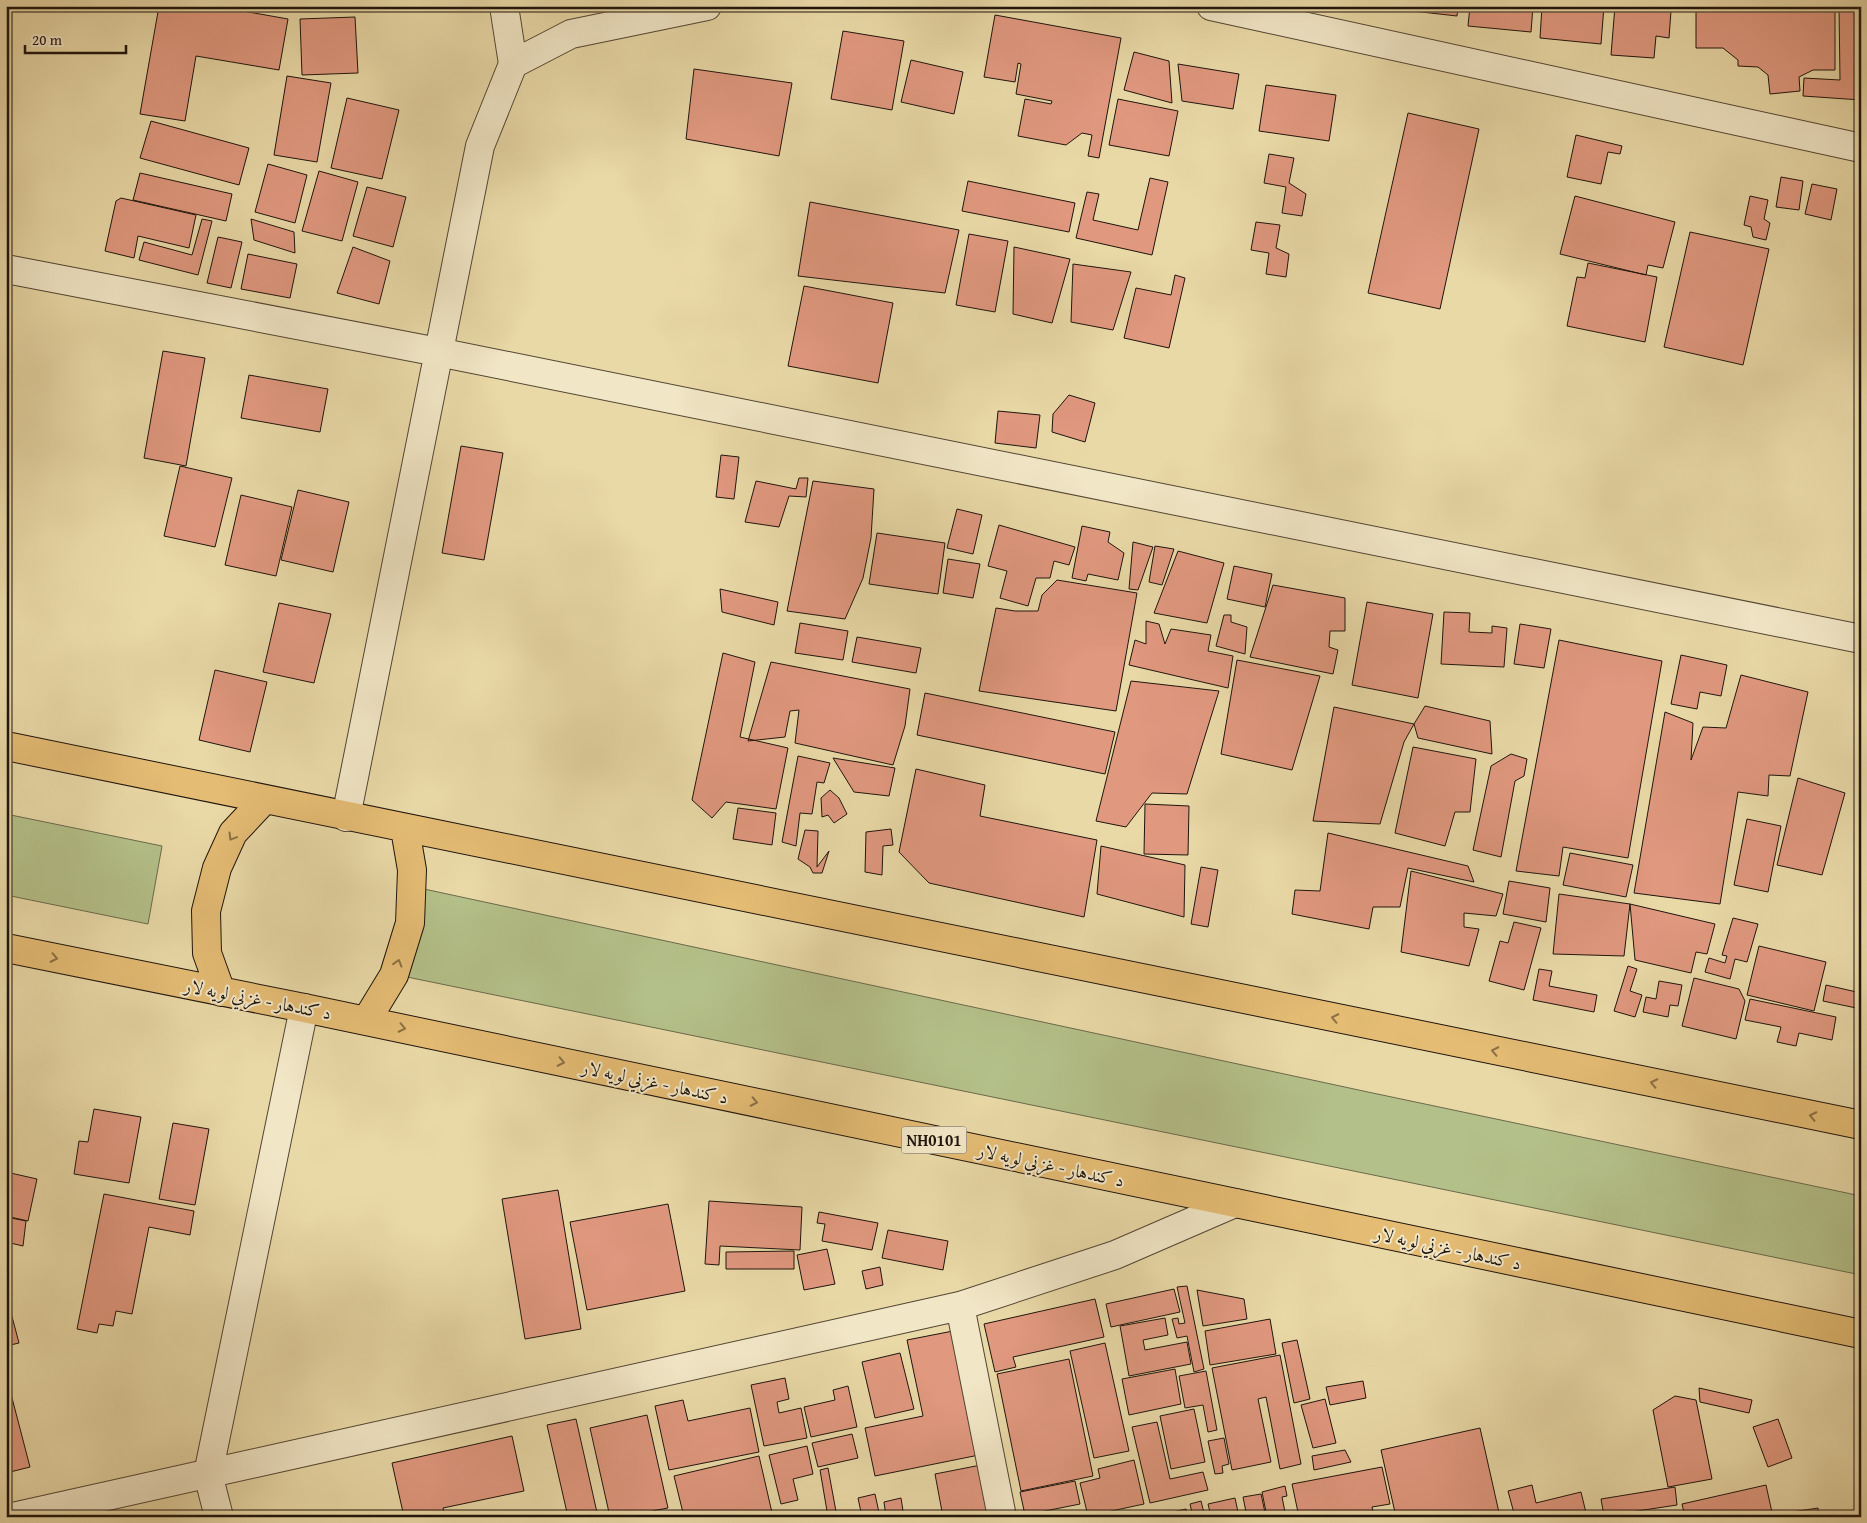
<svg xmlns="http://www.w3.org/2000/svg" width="1867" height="1523" font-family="'Gentium Book Plus',Amiri,serif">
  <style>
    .green { fill: #b4c089; stroke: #6a6a4a }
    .building { fill: #e0987f; stroke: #1f140c }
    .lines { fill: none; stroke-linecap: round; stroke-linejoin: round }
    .minor-casing { stroke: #524533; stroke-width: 30 }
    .trunk-casing { stroke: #1f140c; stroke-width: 30 }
    .minor { stroke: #f1e6c6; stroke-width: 28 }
    .trunk { stroke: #e4bc74; stroke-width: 28 }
    .oneway { stroke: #8b7045 }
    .labels { text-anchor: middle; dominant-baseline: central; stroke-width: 4; stroke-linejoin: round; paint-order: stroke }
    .shield { fill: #f1e6c6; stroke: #5e5344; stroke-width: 1 }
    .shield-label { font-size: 16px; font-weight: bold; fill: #1f140c }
    .street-label { font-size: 18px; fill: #1f140c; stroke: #f1e6c6 }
  </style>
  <rect width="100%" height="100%" fill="#e9d9a7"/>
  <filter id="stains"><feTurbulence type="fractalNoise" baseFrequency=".004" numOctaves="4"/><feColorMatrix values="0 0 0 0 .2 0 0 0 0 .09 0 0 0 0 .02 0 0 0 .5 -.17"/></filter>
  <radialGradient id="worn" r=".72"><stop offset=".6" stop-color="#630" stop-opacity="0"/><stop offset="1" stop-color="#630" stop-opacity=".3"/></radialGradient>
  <path class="green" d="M6,814L162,846L148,924L6,895Z
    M424,889L1368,1092L1861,1196V1275L407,977Z"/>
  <path class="building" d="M159,6H215L288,19L279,70L196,56L185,121L140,114Z
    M1385,6H1458L1457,16L1386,8Z
    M1470,6H1533L1531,32L1468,26Z
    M1542,6H1604L1601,44L1540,38Z
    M1615,6H1660V10L1671,11L1669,38L1656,36L1654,58L1611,55Z
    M1696,6H1835V70H1813L1799,77L1800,91L1770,94L1768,75L1758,67L1738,66V60L1723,48H1696Z
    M1839,6H1861V100L1803,96L1804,78L1840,80Z
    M995,15L1121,38L1099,158L1088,156L1092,135L1082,133L1066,145L1018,136L1025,99L1051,104L1052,101L1016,94L1021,64L1018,63L1015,82L984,77Z
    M355,17L358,73L302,75L300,19Z
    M843,31L904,41L892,110L831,99Z
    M1134,52L1169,61L1172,103L1124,90Z
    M911,60L963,72L954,114L901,102Z
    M1178,64L1239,74L1233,109L1182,101Z
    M694,69L792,83L779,156L686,139Z
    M287,76L331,83L317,162L274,155Z
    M1266,85L1336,95L1329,141L1259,131Z
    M347,98L399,110L382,179L331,168Z
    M1118,99L1178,111L1169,156L1109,145Z
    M1408,113L1479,129L1440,309L1368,293Z
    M151,121L249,148L239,185L140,158Z
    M1576,135L1622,146L1620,154L1608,152L1601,184L1567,177Z
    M1269,154L1294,158L1289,183L1306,194L1302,216L1282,213L1286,187L1264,183Z
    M268,164L307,175L295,223L255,212Z
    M319,171L358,182L342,241L302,231Z
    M140,173L232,194L226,221L133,200Z
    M1781,177L1803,181L1799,210L1776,207Z
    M1150,178L1168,182L1152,255L1076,238L1087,192L1099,194L1093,220L1138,230Z
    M968,181L1075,203L1069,232L962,211Z
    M1812,184L1837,189L1831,220L1805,214Z
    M367,187L406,197L393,247L353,236Z
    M1575,196L1675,222L1663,268L1648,265L1646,275L1560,254Z
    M1750,196L1768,200L1764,219L1770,223L1766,240L1753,237L1751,227L1744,225Z
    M121,198L196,215L189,248L138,236L134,258L105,251L116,201Z
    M810,202L959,230L945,293L798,276Z
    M202,219L212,221L198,275L139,260L144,242L192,255Z
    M251,219L294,232L295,253L254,240Z
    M1256,222L1280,225L1276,248L1289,254L1286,277L1266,274L1269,253L1251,250Z
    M1690,232L1769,249L1743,365L1664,347Z
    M969,234L1008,241L995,312L956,305Z
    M218,237L242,242L231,288L207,283Z
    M353,247L390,261L379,304L337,293Z
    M1014,247L1070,259L1052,323L1013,314Z
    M248,254L297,264L290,298L241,289Z
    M1588,263L1657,277L1645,342L1567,326L1577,277L1585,278Z
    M1073,264L1131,272L1113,330L1071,322Z
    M1175,275L1185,278L1169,348L1124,338L1136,288L1171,295Z
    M804,286L893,303L878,383L788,366Z
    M163,351L205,358L186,466L144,458Z
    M249,375L328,389L320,432L241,418Z
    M1069,395L1095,403L1085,442L1052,432L1053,414Z
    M998,411L1040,415L1036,448L995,443Z
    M461,446L503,453L484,560L442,553Z
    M721,455L739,457L734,499L716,497Z
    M180,466L232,478L215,547L164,536Z
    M799,478H808L806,497L789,496L779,527L745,522L756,481L796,489Z
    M813,481L874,489L871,538L863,578L845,619L787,611Z
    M298,490L349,502L333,572L281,560Z
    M241,495L292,507L276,576L225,565Z
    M957,509L982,515L973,554L947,548Z
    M999,525L1075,547L1069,565L1054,561L1050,578H1036L1028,606L1000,598L1007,571L988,566Z
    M1082,526L1110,532L1108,542L1124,553L1118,580L1088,574L1086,581L1072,578Z
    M877,533L945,543L938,594L869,584Z
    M1133,542L1153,547L1138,590L1129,589Z
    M1155,546L1174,549L1162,585L1149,582Z
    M1178,551L1224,563L1207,623L1154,613Z
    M948,559L980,564L973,598L943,593Z
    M1234,566L1272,574L1265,607L1227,599Z
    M1057,580L1137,593L1116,711L979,691L996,608L1015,611H1038L1042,595Z
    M1273,585L1345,598V631H1330L1329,647L1338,650L1333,674L1250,657Z
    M720,589L778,602L774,625L722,612Z
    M1367,602L1433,614L1418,698L1352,685Z
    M279,603L331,614L314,683L263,672Z
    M1444,612L1470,613L1469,632L1492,633V626L1507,628L1504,667L1441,664Z
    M1224,615H1231V622L1247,627L1245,654L1216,646Z
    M1146,621L1159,624L1165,644L1171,629L1211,635L1208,651L1233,656L1228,688L1129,665L1135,640L1146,644Z
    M800,623L848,631L843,660L795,653Z
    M1520,624L1551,629L1544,668L1514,664Z
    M857,637L921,648L916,673L852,662Z
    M1559,640L1662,661L1628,858L1563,847L1559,876L1516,871Z
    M723,653L755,662L740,737L788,748L776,809L726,802L712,818L692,800Z
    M1681,655L1727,665L1721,696L1700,692L1697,709L1671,704Z
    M1237,660L1320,676L1292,770L1221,754Z
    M771,662L910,689L905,726L893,765L795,743L799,710L790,711L785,737L748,741Z
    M215,670L267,682L250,752L199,740Z
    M1741,675L1808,692L1790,776L1769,775L1768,796L1738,792L1720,904L1634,893L1665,712L1693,723L1691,760L1703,727L1726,728Z
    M1131,681L1219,691L1187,794L1152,793L1126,827L1096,821Z
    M925,693L1115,732L1105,774L917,735Z
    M1425,706L1490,721L1492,754L1418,738L1414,724Z
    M1334,707L1414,724L1404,742L1380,824L1313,821Z
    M1413,747L1476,759L1470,812H1455L1445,846L1395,833Z
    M1511,754L1527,759L1524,776L1515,781L1501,857L1473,850L1491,766Z
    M798,756L830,763L824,783L817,782L812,814L800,813L796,846L782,842Z
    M833,758L895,768L889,796L854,792Z
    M916,769L985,785L980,816L1097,840L1084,917L929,883L899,852Z
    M1798,778L1845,793L1822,875L1777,865Z
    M830,790L839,798L847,814L834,823L828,815L822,817L821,798Z
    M1145,804L1189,806L1188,855L1144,854Z
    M738,808L776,813L772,845L733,839Z
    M1747,819L1781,826L1768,892L1734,885Z
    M891,829L893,845L883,846L882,875L865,872L866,832Z
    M805,830L818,831L817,867L829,851L822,873H813L810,867L798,859Z
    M1328,833L1468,866L1474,882L1408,868L1400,907H1373L1369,929L1292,914L1295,890L1320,891Z
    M1101,846L1185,865L1184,917L1097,894Z
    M1570,853L1633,865L1626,897L1563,885Z
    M1201,867L1218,870L1208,927L1191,924Z
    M1411,871L1503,894L1496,916L1464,913V927L1479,929L1469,966L1401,952Z
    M1509,881L1550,888L1546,922L1503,914Z
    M1559,894L1630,904L1624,956L1553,954Z
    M1630,904L1715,924L1707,954L1696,952L1691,973L1635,960Z
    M1733,918L1758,924L1747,962L1735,959L1730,979L1705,972L1709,958L1725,963L1727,956L1722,955Z
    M1514,922L1541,928L1524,990L1489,981L1500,941L1508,943Z
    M1759,946L1826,962L1814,1011L1747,995Z
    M1628,966L1637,969L1630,991L1642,995L1635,1017L1614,1011Z
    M1539,969L1552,971L1549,986L1597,995L1594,1012L1533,1000Z
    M1694,978L1739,989L1745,1001L1736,1039L1682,1026Z
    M1659,981L1682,985L1678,1006L1670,1005L1668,1017L1643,1012L1646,997L1656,999Z
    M1826,985L1861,993V1009L1823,1001Z
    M1750,999L1836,1017L1832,1040L1799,1033L1796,1046L1777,1042L1781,1027L1745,1020Z
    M94,1109L141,1117L129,1183L74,1174L79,1141L88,1142Z
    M173,1123L209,1129L195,1205L159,1199Z
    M6,1172L37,1179L28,1221L6,1216Z
    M558,1190L581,1329L525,1339L502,1199Z
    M104,1194L194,1211L190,1235L149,1227L132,1314L116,1311L113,1326L99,1324L97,1333L77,1329Z
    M709,1201L802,1207L800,1250L720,1246L719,1265L705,1264Z
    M668,1204L685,1291L587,1310L570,1222Z
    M819,1212L878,1223L872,1250L822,1241L825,1224L817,1223Z
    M6,1217L26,1221L23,1246L6,1242Z
    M888,1230L948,1241L943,1270L882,1258Z
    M827,1249L835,1284L804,1290L797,1255Z
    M794,1251V1269H726V1252Z
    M880,1267L883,1285L866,1289L862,1271Z
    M1187,1286L1204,1369L1194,1372L1187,1336L1177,1338L1172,1319L1178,1318L1179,1324L1185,1323L1177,1287Z
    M1174,1289L1180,1312L1111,1327L1106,1304Z
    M1197,1290L1244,1299L1247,1319L1203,1326Z
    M1095,1299L1104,1337L1013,1357L1016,1367L995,1372L984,1324Z
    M10,1309L19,1343L6,1346V1310Z
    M1165,1318L1168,1335L1143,1340L1145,1350L1187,1342L1191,1364L1129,1376L1120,1326Z
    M1270,1319L1276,1354L1210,1365L1205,1331Z
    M953,1331L979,1455L875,1476L865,1428L923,1416L907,1340Z
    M1297,1340L1310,1399L1294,1403L1282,1343Z
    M1105,1343L1129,1451L1094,1458L1070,1351Z
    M900,1353L914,1409L875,1418L862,1362Z
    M1280,1355L1301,1464L1280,1469L1266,1397L1258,1399L1271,1462L1232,1470L1212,1368Z
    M1069,1359L1093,1476L1021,1491L997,1374Z
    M1175,1369L1181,1404L1129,1415L1122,1379Z
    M1206,1371L1217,1430L1208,1432L1203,1405L1185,1408L1179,1376Z
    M785,1378L789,1399L777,1402L779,1413L801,1408L807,1438L764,1446L751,1385Z
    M1363,1381L1366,1398L1330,1405L1326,1387Z
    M848,1386L857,1427L811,1437L804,1407L835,1400L833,1390Z
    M1699,1388L1752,1400L1749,1413L1700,1402Z
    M11,1394L30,1467L6,1473V1395Z
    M1675,1396L1696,1400L1712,1479L1668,1487L1653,1410Z
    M1325,1399L1336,1443L1313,1448L1301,1405Z
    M683,1400L688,1421L750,1408L759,1452L669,1470L655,1406Z
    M1194,1409L1205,1462L1171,1469L1160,1416Z
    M647,1415L668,1508L652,1511L654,1517H610L590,1428Z
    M576,1419L598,1517H568L547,1425Z
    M1778,1419L1792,1458L1768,1467L1753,1427Z
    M1157,1422L1170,1479L1203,1472L1208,1490L1150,1503L1132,1427Z
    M1480,1428L1500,1517H1396L1381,1450Z
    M852,1434L858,1458L818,1467L812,1443Z
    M512,1436L524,1491L443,1508L445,1517H404L392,1463Z
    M1224,1438L1229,1464L1222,1466L1223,1473L1215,1474L1208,1441Z
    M807,1446L813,1474L793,1479L798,1500L781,1504L769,1455Z
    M1345,1450L1351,1462L1314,1470L1312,1456Z
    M759,1456L773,1517H684L674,1476Z
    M1134,1460L1144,1504L1088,1516L1080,1483L1100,1478L1098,1469Z
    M981,1465L991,1517H943L935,1474Z
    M1382,1467L1390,1504L1372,1507L1374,1517H1299L1292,1484Z
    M828,1468L837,1517H828L820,1470Z
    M1075,1481L1080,1504L1025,1515L1020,1492Z
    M1532,1485L1536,1503L1581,1492L1587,1517H1515L1508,1491Z
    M1766,1485L1773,1517H1685L1682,1504Z
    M1285,1486L1287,1496L1282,1497L1286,1517H1267L1262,1492Z
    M1675,1487L1677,1505L1604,1516L1601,1499Z
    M875,1494L880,1517H862L858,1498Z
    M1261,1494L1266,1517H1247L1243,1497Z
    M901,1498L904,1517H886L884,1502Z
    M1235,1498L1239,1517H1211L1208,1504Z
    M1201,1501L1205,1517H1193L1190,1504Z
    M1818,1508L1819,1517H1785V1513Z
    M1186,1509L1188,1517H1151Z
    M822,1511L824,1517H800Z
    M1392,1512L1393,1517H1382V1514Z"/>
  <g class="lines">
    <defs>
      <path id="minor" d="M504,6L513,64
        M1211,6L1861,148
        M6,269L438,352L1861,639
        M346,817L480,146L513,64L571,34L707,6
        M960,1306L1002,1517
        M13,1517L960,1306L1115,1255L1235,1203
        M219,1517L208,1474L304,1008"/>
      <path id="trunk" d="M6,746L1861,1125
        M6,948L304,1008L1861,1334
        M221,992L207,953L206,911L217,868L233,833L264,800
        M366,1021L394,975L410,923L412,870L405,829"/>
    </defs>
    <use href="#minor" class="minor-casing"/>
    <use href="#trunk" class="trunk-casing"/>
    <use href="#minor" class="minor"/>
    <use href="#trunk" class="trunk"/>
  </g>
  <defs><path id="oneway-chevron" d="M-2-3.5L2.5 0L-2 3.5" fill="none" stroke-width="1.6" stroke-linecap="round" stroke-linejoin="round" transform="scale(1.25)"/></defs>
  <g class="oneway">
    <use href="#oneway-chevron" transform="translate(232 837) rotate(121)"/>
    <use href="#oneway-chevron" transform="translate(54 958) rotate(12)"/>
    <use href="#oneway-chevron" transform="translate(398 963) rotate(-73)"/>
    <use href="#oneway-chevron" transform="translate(1335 1018) rotate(-168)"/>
    <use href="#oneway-chevron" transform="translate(402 1028) rotate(12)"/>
    <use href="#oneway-chevron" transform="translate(1495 1051) rotate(-168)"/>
    <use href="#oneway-chevron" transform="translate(561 1062) rotate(12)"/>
    <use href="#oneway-chevron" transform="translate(1654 1083) rotate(-168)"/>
    <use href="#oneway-chevron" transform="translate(754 1102) rotate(12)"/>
    <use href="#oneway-chevron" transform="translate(1813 1116) rotate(-168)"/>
  </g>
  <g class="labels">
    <rect class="shield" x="901.5" y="1126.5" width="65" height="27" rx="4"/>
    <g class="shield-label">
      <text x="934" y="1140">NH0101</text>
    </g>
    <g class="street-label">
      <text transform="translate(258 999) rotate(11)">د کندهار - غزني لويه لار</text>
      <text transform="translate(655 1082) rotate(12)">د کندهار - غزني لويه لار</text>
      <text transform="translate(1051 1165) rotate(12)">د کندهار - غزني لويه لار</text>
      <text transform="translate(1448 1248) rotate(12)">د کندهار - غزني لويه لار</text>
    </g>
  </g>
  <rect width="1867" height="1523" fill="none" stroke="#e9d9a7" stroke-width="25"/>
  <rect x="8" y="8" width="1852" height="1508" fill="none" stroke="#1f140c" stroke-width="2.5"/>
  <rect x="12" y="12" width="1842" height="1498" fill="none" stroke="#1f140c"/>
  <path d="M25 45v8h101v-8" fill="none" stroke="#1f140c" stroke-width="2.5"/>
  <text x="32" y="45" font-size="15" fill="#1f140c" stroke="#f1e6c6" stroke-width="4" paint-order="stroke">20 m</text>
  <rect width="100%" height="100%" filter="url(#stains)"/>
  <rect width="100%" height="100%" fill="url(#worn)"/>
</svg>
